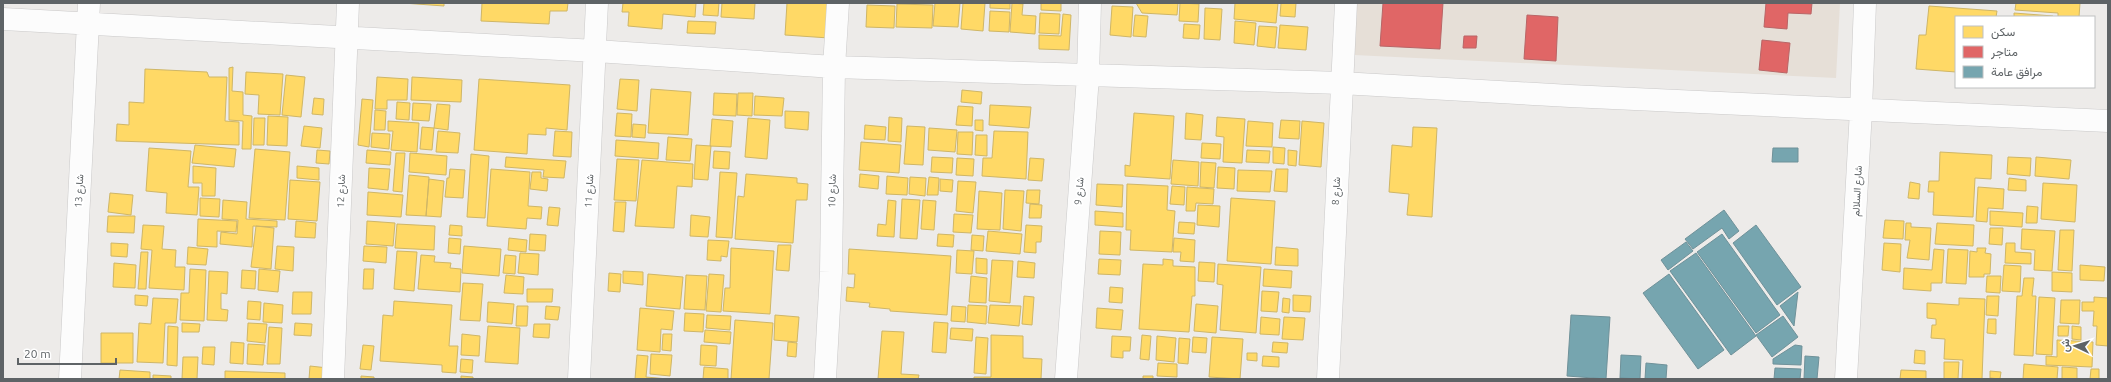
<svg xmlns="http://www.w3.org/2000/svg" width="2111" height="382" font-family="Ubuntu,Vazirmatn,sans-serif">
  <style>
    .commercial { fill: #e6dfd7 }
    .homes { fill: #ffd966; stroke: #cfb666 }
    .shops { fill: #e06666; stroke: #b96566 }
    .public { fill: #76a5af; stroke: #6f9199 }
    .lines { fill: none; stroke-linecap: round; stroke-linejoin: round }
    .street-casing { stroke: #cac9c9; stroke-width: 23 }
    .street { stroke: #fcfcfc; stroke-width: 22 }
    .labels { text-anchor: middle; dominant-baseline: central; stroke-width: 4; stroke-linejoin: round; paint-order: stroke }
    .street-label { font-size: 10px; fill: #5e6366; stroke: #fff }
  </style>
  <rect width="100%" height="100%" fill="#edebe9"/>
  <path class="commercial" d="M1357,3H1840L1836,78L1354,55Z"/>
  <path class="homes" d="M403,3H444V6Z
    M482,3H568L567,11H550L549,24L481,21Z
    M623,3H696L695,17L663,14L662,29L628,26L629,12H622Z
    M704,3H719L718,16L703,15Z
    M722,3H755L754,19L721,17Z
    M787,3H831L829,38L785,35Z
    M935,3H960L958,27L933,26Z
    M963,3H985L983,31L961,29Z
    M990,3H1010V9L990,8Z
    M1012,3L1023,4L1022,15L1036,16L1035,34L1010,32Z
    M1041,3H1061V11L1041,10Z
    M1136,3H1178L1177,15L1142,13Z
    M1180,3L1199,4L1198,22L1179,21Z
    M1235,3H1278L1276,23L1234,19Z
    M1281,3H1296L1295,17L1280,16Z
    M2016,3H2080L2079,17H2058V13L2015,10Z
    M897,4L933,5L932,28L896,27Z
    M867,5L895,6L894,28L866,27Z
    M1112,6L1133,7L1131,37L1110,35Z
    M1929,6L1997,11L1996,17H1956V72L1916,69L1919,35H1926Z
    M1205,8L1222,9L1220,40L1204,39Z
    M990,11L1010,12L1009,32L989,31Z
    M1040,13L1060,14L1059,34L1039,33Z
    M2014,13L2053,16V17H2014Z
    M1063,14L1071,15L1069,50L1039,49V35L1061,36Z
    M1135,15L1148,16L1146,37L1133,36Z
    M688,21L716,22L715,34L687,33Z
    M1235,21L1256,23L1254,45L1234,43Z
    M1184,24L1200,25L1199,39L1183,38Z
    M1280,25L1308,27L1306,50L1278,48Z
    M1259,26L1277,27L1275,48L1257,46Z
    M233,67L232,91L243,92V115L252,116L251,149H242L243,121L229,120V68Z
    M145,69L207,72L209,77H227L225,121L239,122V145L116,141L117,124L129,125V102L144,103Z
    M246,72L283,74L280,115L258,114L259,95L245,94Z
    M286,75L305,77L301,117L282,115Z
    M377,77L408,79L407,100H387V109H375Z
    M412,77L462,80L461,102L411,100Z
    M479,79L570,85L567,130L546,128V135L528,134L527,154L474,150Z
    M620,79L639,80L637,111L617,109Z
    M651,89L691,92L688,135L648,133Z
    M962,90L982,92L981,104L961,102Z
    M714,93L737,94L736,116L713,115Z
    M738,93H753L752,116L737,115Z
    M755,96L784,98L782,116L754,115Z
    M314,98L324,99L323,115L312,114Z
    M362,99L373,100L369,147L358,145Z
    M397,102L410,103L409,120L396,119Z
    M413,103L431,104L429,121L412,120Z
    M437,104L450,105L448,130L434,128Z
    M990,105L1031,107L1029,128L989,125Z
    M958,106L973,107L972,126L956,125Z
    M375,110L386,111L385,130H374Z
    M785,111L809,112L808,130L785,128Z
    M617,113L632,114L631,137L615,136Z
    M1134,113L1174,116L1170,179L1125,176V165L1130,166Z
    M1186,113L1203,115L1201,140L1185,139Z
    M268,116L288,117L287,146L267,145Z
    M889,117L902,118L901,142L888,141Z
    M1217,117L1245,119L1242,163L1223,162L1224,137L1216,136Z
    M254,118H265L264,145H253Z
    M748,118L770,120L767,159L745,157Z
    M712,119L733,121L731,147L710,146Z
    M975,120H983V131L975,130Z
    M1281,120L1300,121L1299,139L1279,138Z
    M388,121L419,123L417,152L391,150L393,131H388Z
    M1248,121L1273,123L1272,147L1246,146Z
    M1302,121L1324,123L1321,167L1299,165Z
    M633,124L646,125L645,138L632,137Z
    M865,125L886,127L885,140L864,139Z
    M304,126L322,128L320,148L301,146Z
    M907,126L925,127L923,165L904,164Z
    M422,127L434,128L432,150L420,149Z
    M1413,127L1437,128L1432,217L1407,215L1409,194L1389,192L1392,145L1412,147Z
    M929,128L957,130L955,152L928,150Z
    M438,131L460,133L458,153L436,152Z
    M555,131L572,132L571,157L553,156Z
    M994,131L1028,132L1026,179L982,176L983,158H992Z
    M958,132H973L972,155L957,154Z
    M372,133L390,134L389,149L371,147Z
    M976,135H987V156L975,155Z
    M668,137L692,139L690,161L666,160Z
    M616,140L659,143L658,159L615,156Z
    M861,142L901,145L899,173L859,170Z
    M1202,143L1221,144L1220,159L1201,158Z
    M195,145L236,149L234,167L192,163Z
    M696,145L711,146L708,180L694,179Z
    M1273,147L1285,148L1284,164L1273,163Z
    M149,148L191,151L188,187H199L197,215L166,213L167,193L146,191Z
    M255,149L290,152L285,220L249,218Z
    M317,150L330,151L329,164L316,163Z
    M367,150L391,152L390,165L366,163Z
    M1247,150L1270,151L1269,163L1246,162Z
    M1288,150L1297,151L1296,166L1288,165Z
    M714,151L730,152L729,169L713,168Z
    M1940,152L1992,155L1991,179L1975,178L1973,217L1933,215L1934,192H1928L1929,181H1939Z
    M396,153H405L402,192L393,191Z
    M410,153L447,156L446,175L409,172Z
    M471,154L489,156L485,218L467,217Z
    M506,157L566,161L564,178L543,177L544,170L505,167Z
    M932,157L953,158L952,173L931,172Z
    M2008,157L2031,158L2030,176L2007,174Z
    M2036,157L2071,160L2069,179L2035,176Z
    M957,158L974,159L973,176L956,175Z
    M1030,158L1044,159L1042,181L1028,180Z
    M617,159L639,160L636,201L614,200Z
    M642,160L693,164L692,187L677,186L674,228L635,226Z
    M1173,160L1199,162L1198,186L1171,184Z
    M1201,162L1216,163L1214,188L1200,187Z
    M193,166L216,168L215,196H202V183H193Z
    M297,166L319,168V180L297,178Z
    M1218,167L1235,168L1234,189L1217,188Z
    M369,168L390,169L388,190L368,188Z
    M450,169L465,170L463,198L445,197L447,178H449Z
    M491,169L530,172L528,206L542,207L541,219L527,218L526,229L487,226Z
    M1276,169H1288L1287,192L1274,191Z
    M1238,170L1272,171L1270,192L1237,191Z
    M532,172H541V178L548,179L547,191L530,189Z
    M720,172L737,173L732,238L716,237Z
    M746,174L797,178V183L808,184L807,200H796L793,243L735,239L738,196L744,197Z
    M860,174L879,176L878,189L859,187Z
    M409,175L429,177L426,216L406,215Z
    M887,176L908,178L907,195L886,194Z
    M910,177L926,178L925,196L909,194Z
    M929,177L939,178L938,195H927Z
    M2009,178L2026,180V191L2008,190Z
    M429,179L444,181L441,217L426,216Z
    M940,179L953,180L952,192L940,191Z
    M290,180L320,182L317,221L288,219Z
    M958,181L976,182L973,213L956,211Z
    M1910,182L1920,184L1919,199L1908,198Z
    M2043,183L2077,185L2075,222L2041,219Z
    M1097,184L1123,185L1122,207L1096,205Z
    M1127,184L1168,186L1167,210L1175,211L1172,252L1130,250L1131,230H1126Z
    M1172,186L1185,187L1184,205L1170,204Z
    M1187,187L1214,189L1213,204L1196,203L1195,211H1186Z
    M1978,187L2004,189L2003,209L1988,208L1987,222L1976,221Z
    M1005,190L1024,191L1021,231L1003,229Z
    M1027,190H1040L1039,204L1026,203Z
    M979,191L1002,193L1000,230L977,229Z
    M368,192L403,195L401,217L367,215Z
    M110,193L133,195L131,215L108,212Z
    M200,198L220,199L219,217L200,216Z
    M1231,198L1275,201L1271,264L1227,261Z
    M902,199L920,200L917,239L900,238Z
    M223,200L247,202L246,219L277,221V227L253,226L252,247L220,244L221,232L237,234L238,220L222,219Z
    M888,200L896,201L894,237L877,236L878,224L886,225Z
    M923,200L936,201L934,230L921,229Z
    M615,202H626L624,232L613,231Z
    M1030,204L1042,205L1041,218H1029Z
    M1198,205L1220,206L1219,227L1197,225Z
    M2027,206L2038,207L2037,223H2026Z
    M549,207L560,208L558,226L547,225Z
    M1095,211L1123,213V227L1095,225Z
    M1990,211L2023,213L2022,227L1990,225Z
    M954,214L973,215L971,233L953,232Z
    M691,215L710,217L708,237L690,236Z
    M108,216H135L134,233L107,232Z
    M198,219L237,221L236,232L217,231V247L197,246Z
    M1885,220L1904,221L1903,239L1883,238Z
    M296,221L316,223L315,238L295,237Z
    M367,221L395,223L393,246L366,244Z
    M1179,222L1195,223L1194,234L1178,233Z
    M1906,223H1911V227L1931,228L1929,260L1907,258L1910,240H1905Z
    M1937,223L1974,225L1973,246L1935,244Z
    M397,224L435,226L434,250L395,248Z
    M143,225L164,226L162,249L176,250L175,267H185L184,290L149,288L152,250L141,249Z
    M450,225L462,226V236L449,235Z
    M1026,225L1042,226L1041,242H1036V253L1024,252Z
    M256,226L274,228L271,269L251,267Z
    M1990,228H2003L2002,245L1989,244Z
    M2022,229L2055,231L2052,271L2034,270L2035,250L2021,249Z
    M2060,230H2074L2072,271L2058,270Z
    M988,231L1022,234L1020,254L986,251Z
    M1100,231L1121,232L1120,255L1099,254Z
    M530,234L546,235L545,251L529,250Z
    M938,234L954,235L953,247L937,246Z
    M972,235L984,236L983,251L971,250Z
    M449,238L461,239L460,254L448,253Z
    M509,238L527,240L526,252L508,250Z
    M1174,238L1195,240L1194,262L1180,261L1181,252H1173Z
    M708,240L729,241L727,257L721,256V261L707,260Z
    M111,243L128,244L127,257L111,256Z
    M1884,243L1901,244L1900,272L1882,270Z
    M2006,243H2015V252L2031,253V264L2005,263Z
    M778,245H791L789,271L776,270Z
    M277,246L294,247L293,271L275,269Z
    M364,246L387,247L386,263L363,261Z
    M464,246L501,249L499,276L462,273Z
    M188,247L208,249L206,265L187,264Z
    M1276,247L1298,249V266L1275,265Z
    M731,248L774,251L770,314L723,311L725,288H730Z
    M1977,248H1986L1985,253L1991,254L1990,274H1984V277H1969L1970,251L1977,252Z
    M849,249L951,256L947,315L890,311V309L869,307L870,303L846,301L847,287L854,288L855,274H848Z
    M1934,249L1944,250L1942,283H1931V291L1903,289L1904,268L1932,270Z
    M1948,249L1968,250L1966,284L1946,283Z
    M957,250L974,251L972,274L956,273Z
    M397,251L417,252L414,291L394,289Z
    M141,252H148L146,289H138Z
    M520,253L539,254L538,275L518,273Z
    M421,255L435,256L434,262L451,263L450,268L461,269L460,292L418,289Z
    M505,255L516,256L515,274L503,273Z
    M976,258L987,259V274L976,273Z
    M1099,259L1121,260L1120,275L1098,274Z
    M1163,259L1173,260V266L1195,267V296H1192L1189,332L1139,329L1143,264L1163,265Z
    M992,260L1013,261L1010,303L989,301Z
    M1018,261L1035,263L1034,278L1017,277Z
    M1199,262L1215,263L1214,282L1198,281Z
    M114,263L136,265L135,288L113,287Z
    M1218,264L1261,267L1256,333L1220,330L1223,285L1217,284Z
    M2004,265L2021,266L2020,292L2002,291Z
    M2080,265L2105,267L2104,281L2080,280Z
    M190,269L206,270L204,321L180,320L181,293H189Z
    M259,269L280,271L278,292L258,290Z
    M364,269H374L373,289H363Z
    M1264,269L1292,271L1291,288L1263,286Z
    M242,270L256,271L255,289L241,288Z
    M209,271L228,272L227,294L221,293V309L228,310L227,321L207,320Z
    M623,271L643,272V285L623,283Z
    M2052,272L2072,273V292L2052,291Z
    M609,273L621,274L620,292L608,291Z
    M648,274L683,277L680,309L646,306Z
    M709,274L724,275L721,312L706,311Z
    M506,275L524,277L523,294L504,293Z
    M686,275L707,276L705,310L684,309Z
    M971,276L987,278L986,303L969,302Z
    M1987,276H2001L2000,293L1986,292Z
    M2024,278H2034L2032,296H2036L2033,356L2014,355L2017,296H2022Z
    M463,283L483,284L480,321L460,320Z
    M1110,287L1123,288L1122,303L1109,302Z
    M527,289H553L552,302H527Z
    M1262,291L1279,292L1277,312L1261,311Z
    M293,292H312L311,314H292Z
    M135,295L148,296L147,306L135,305Z
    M1293,295L1311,296L1310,312L1293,311Z
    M1024,296L1034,297L1032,325L1022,324Z
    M1987,296H1999L1998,316L1986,315Z
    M2039,297L2055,298L2052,355L2036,354Z
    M2094,297L2108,298V346L2096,345L2097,326H2093L2094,311H2082V302H2094Z
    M153,298L178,299L176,323H165L163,363L137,362L139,323L151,324Z
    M1283,298L1290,299L1289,313L1282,312Z
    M1959,298L1985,299L1982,379H1962L1963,360L1944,359L1945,339L1931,338L1932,325H1936V319L1927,318V303L1959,305Z
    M2061,300H2080L2079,324L2060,323Z
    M248,301L261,302L260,320L247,319Z
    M394,301L452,305L449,346H458L456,373L442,372V365L380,361L383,315L393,316Z
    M488,302L514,304L512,324L487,322Z
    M264,303L283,305L282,323L263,322Z
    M1196,304L1218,306L1216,333L1194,331Z
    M968,305L987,306L986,324L967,322Z
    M990,305L1021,306L1019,326L988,323Z
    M517,306H528L527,326H516Z
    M546,306L560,307L558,320L545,319Z
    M952,306L966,307L965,322L951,321Z
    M640,308L674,311L672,330L661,329L660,352L637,350Z
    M1097,308L1123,310L1121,330L1096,328Z
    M685,313L704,314L703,332L684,331Z
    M707,315L731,316L730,330L706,328Z
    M775,315L799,317L797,342L774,340Z
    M1261,317L1280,319L1279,335L1260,334Z
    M1284,317L1305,318L1303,340L1282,339Z
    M1988,319H1996V334L1987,333Z
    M735,320L773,323L769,379H731Z
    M934,322L948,323L946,353L932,352Z
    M182,323L200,324L199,332H182Z
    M248,323L267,324L265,343L247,341Z
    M295,323L312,324L311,336L294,335Z
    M534,324H550L549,338L533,337Z
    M168,326L178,327L177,366L167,365Z
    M488,326L520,328L518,364L485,362Z
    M2058,326H2069L2068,336H2058Z
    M2072,326L2081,327V340L2072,339Z
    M269,327L282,328L280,364H267Z
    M951,328L973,329L972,341L950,339Z
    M705,330L731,332L730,344L704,342Z
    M882,331L904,332L901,374L919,375L918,379H878Z
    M101,333H133V363H101Z
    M462,334L480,336L479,356L461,355Z
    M663,334H672L671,351L662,350Z
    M991,335L1023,336V358L1042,359L1041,379H974V377H991Z
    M1142,335L1151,336L1149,360L1140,359Z
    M1112,336L1131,337L1130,351H1123V358L1111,357Z
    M1157,336L1176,338L1174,362L1156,360Z
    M976,337L988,338L986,374L974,373Z
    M1193,337L1207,338L1206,353L1192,352Z
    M1212,337L1243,339L1240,379L1209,377Z
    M1179,338L1190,339L1188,364L1178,363Z
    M2057,340L2093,342L2092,367L2046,365V356L2057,357Z
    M231,342L244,343L243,364L230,363Z
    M788,342L797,343L796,357L787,356Z
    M1273,342L1288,343L1287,353L1272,352Z
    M248,344L265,345L263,365L247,364Z
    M363,345L374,346L371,370L360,369Z
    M701,345L717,346L716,366L700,365Z
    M203,347H215L214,365L202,364Z
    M1915,350L1925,351V364L1914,363Z
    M1247,353H1257V361L1247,360Z
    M651,354L672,355L670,376L650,374Z
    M637,355L648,356L646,377L668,379H635Z
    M1263,356L1279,357V367L1262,366Z
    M183,357H198L197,379H182Z
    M461,359L473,360L472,373L460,372Z
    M1944,362H1959L1958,379H1944Z
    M1158,363L1177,364V377L1157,376Z
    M2024,364L2058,367L2057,379H2023Z
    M310,366L328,368L327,379H309Z
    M704,367L728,369V379H703Z
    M2062,367L2077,368V379H2062Z
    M2091,369H2099V379H2090Z
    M120,370L150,372V379H119Z
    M1901,370L1926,371V379H1900Z
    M225,371L285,373V379H225Z
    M1990,371L2001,372L2000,379L1990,378Z
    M153,375L171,376V379H153Z
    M361,376L374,377V379H361Z
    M461,376L473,377V379H461Z
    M1143,376H1153V379H1143Z"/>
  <path class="shops" d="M1383,3H1443L1440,49L1380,46Z
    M1766,3H1812L1811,14L1788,13L1787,29L1764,27Z
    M1527,15L1558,17L1556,61L1524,59Z
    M1464,36H1477L1476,48H1463Z
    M1762,40L1790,43L1787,73L1759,70Z"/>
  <path class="public" d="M1773,148H1798V162H1772Z
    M1724,210L1739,231L1729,239L1722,228L1693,249L1685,239Z
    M1756,225L1801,287L1777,305L1733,243Z
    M1722,234L1780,315L1756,333L1697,252Z
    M1686,242L1693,251L1668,270L1661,260Z
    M1696,253L1756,336L1731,355L1670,271Z
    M1669,274L1724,350L1698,369L1643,293Z
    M1798,292L1794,326L1780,306Z
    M1571,315L1610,317L1606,379L1567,376Z
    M1783,316L1798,337L1772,357L1756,335Z
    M1795,345L1802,346L1801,365L1773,364V359Z
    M1621,355L1641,356L1640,379L1620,378Z
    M1805,356L1819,357L1817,379H1804Z
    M1646,363L1667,365L1666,379H1645Z
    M1775,368L1801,369L1800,379H1774Z"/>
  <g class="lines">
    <defs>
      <path id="street" d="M3,19L596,51L834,67L1341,83L1570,96L2108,121
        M70,379L89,3
        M333,379L348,3
        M579,379L597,3
        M825,379L831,272L834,67L838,3
        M1066,379L1088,76L1090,3
        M1328,379L1346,3
        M1846,379L1861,110L1865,3"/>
    </defs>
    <use href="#street" class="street-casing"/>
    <use href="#street" class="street"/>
  </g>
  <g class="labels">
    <g class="street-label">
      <text transform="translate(79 191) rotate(-87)">شارع 13</text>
      <text transform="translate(341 191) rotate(-88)">شارع 12</text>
      <text transform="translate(589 191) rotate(-87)">شارع 11</text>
      <text transform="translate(832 191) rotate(-89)">شارع 10</text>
      <text transform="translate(1079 191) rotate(-85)">شارع 9</text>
      <text transform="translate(1336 191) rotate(-87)">شارع 8</text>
      <text transform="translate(1857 191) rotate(-87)">شارع السلالم</text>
    </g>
  </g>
  <rect width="2111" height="382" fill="none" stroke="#5e6366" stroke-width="8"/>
  <rect x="1955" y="16" width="140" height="72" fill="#ffffff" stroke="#bfc1c2"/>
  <rect x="1963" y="26" width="20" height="12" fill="#ffd966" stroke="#bfc1c2"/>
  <text x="1991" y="36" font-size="12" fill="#5e6366">سكن</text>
  <rect x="1963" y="46" width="20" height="12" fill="#e06666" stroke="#bfc1c2"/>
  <text x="1991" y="56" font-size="12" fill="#5e6366">متاجر</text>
  <rect x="1963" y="66" width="20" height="12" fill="#76a5af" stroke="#bfc1c2"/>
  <text x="1991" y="76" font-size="12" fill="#5e6366">مرافق عامة</text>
  <g transform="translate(2075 346) rotate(274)" stroke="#ffffff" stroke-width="3" paint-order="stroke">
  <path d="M0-3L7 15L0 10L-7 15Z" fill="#5e6366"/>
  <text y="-6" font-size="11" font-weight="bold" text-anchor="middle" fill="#5e6366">ش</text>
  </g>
  <path d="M18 358v6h98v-6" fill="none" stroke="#5e6366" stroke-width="2"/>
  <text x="24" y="358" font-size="12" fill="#5e6366" stroke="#ffffff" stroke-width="3" paint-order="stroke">20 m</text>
</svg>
